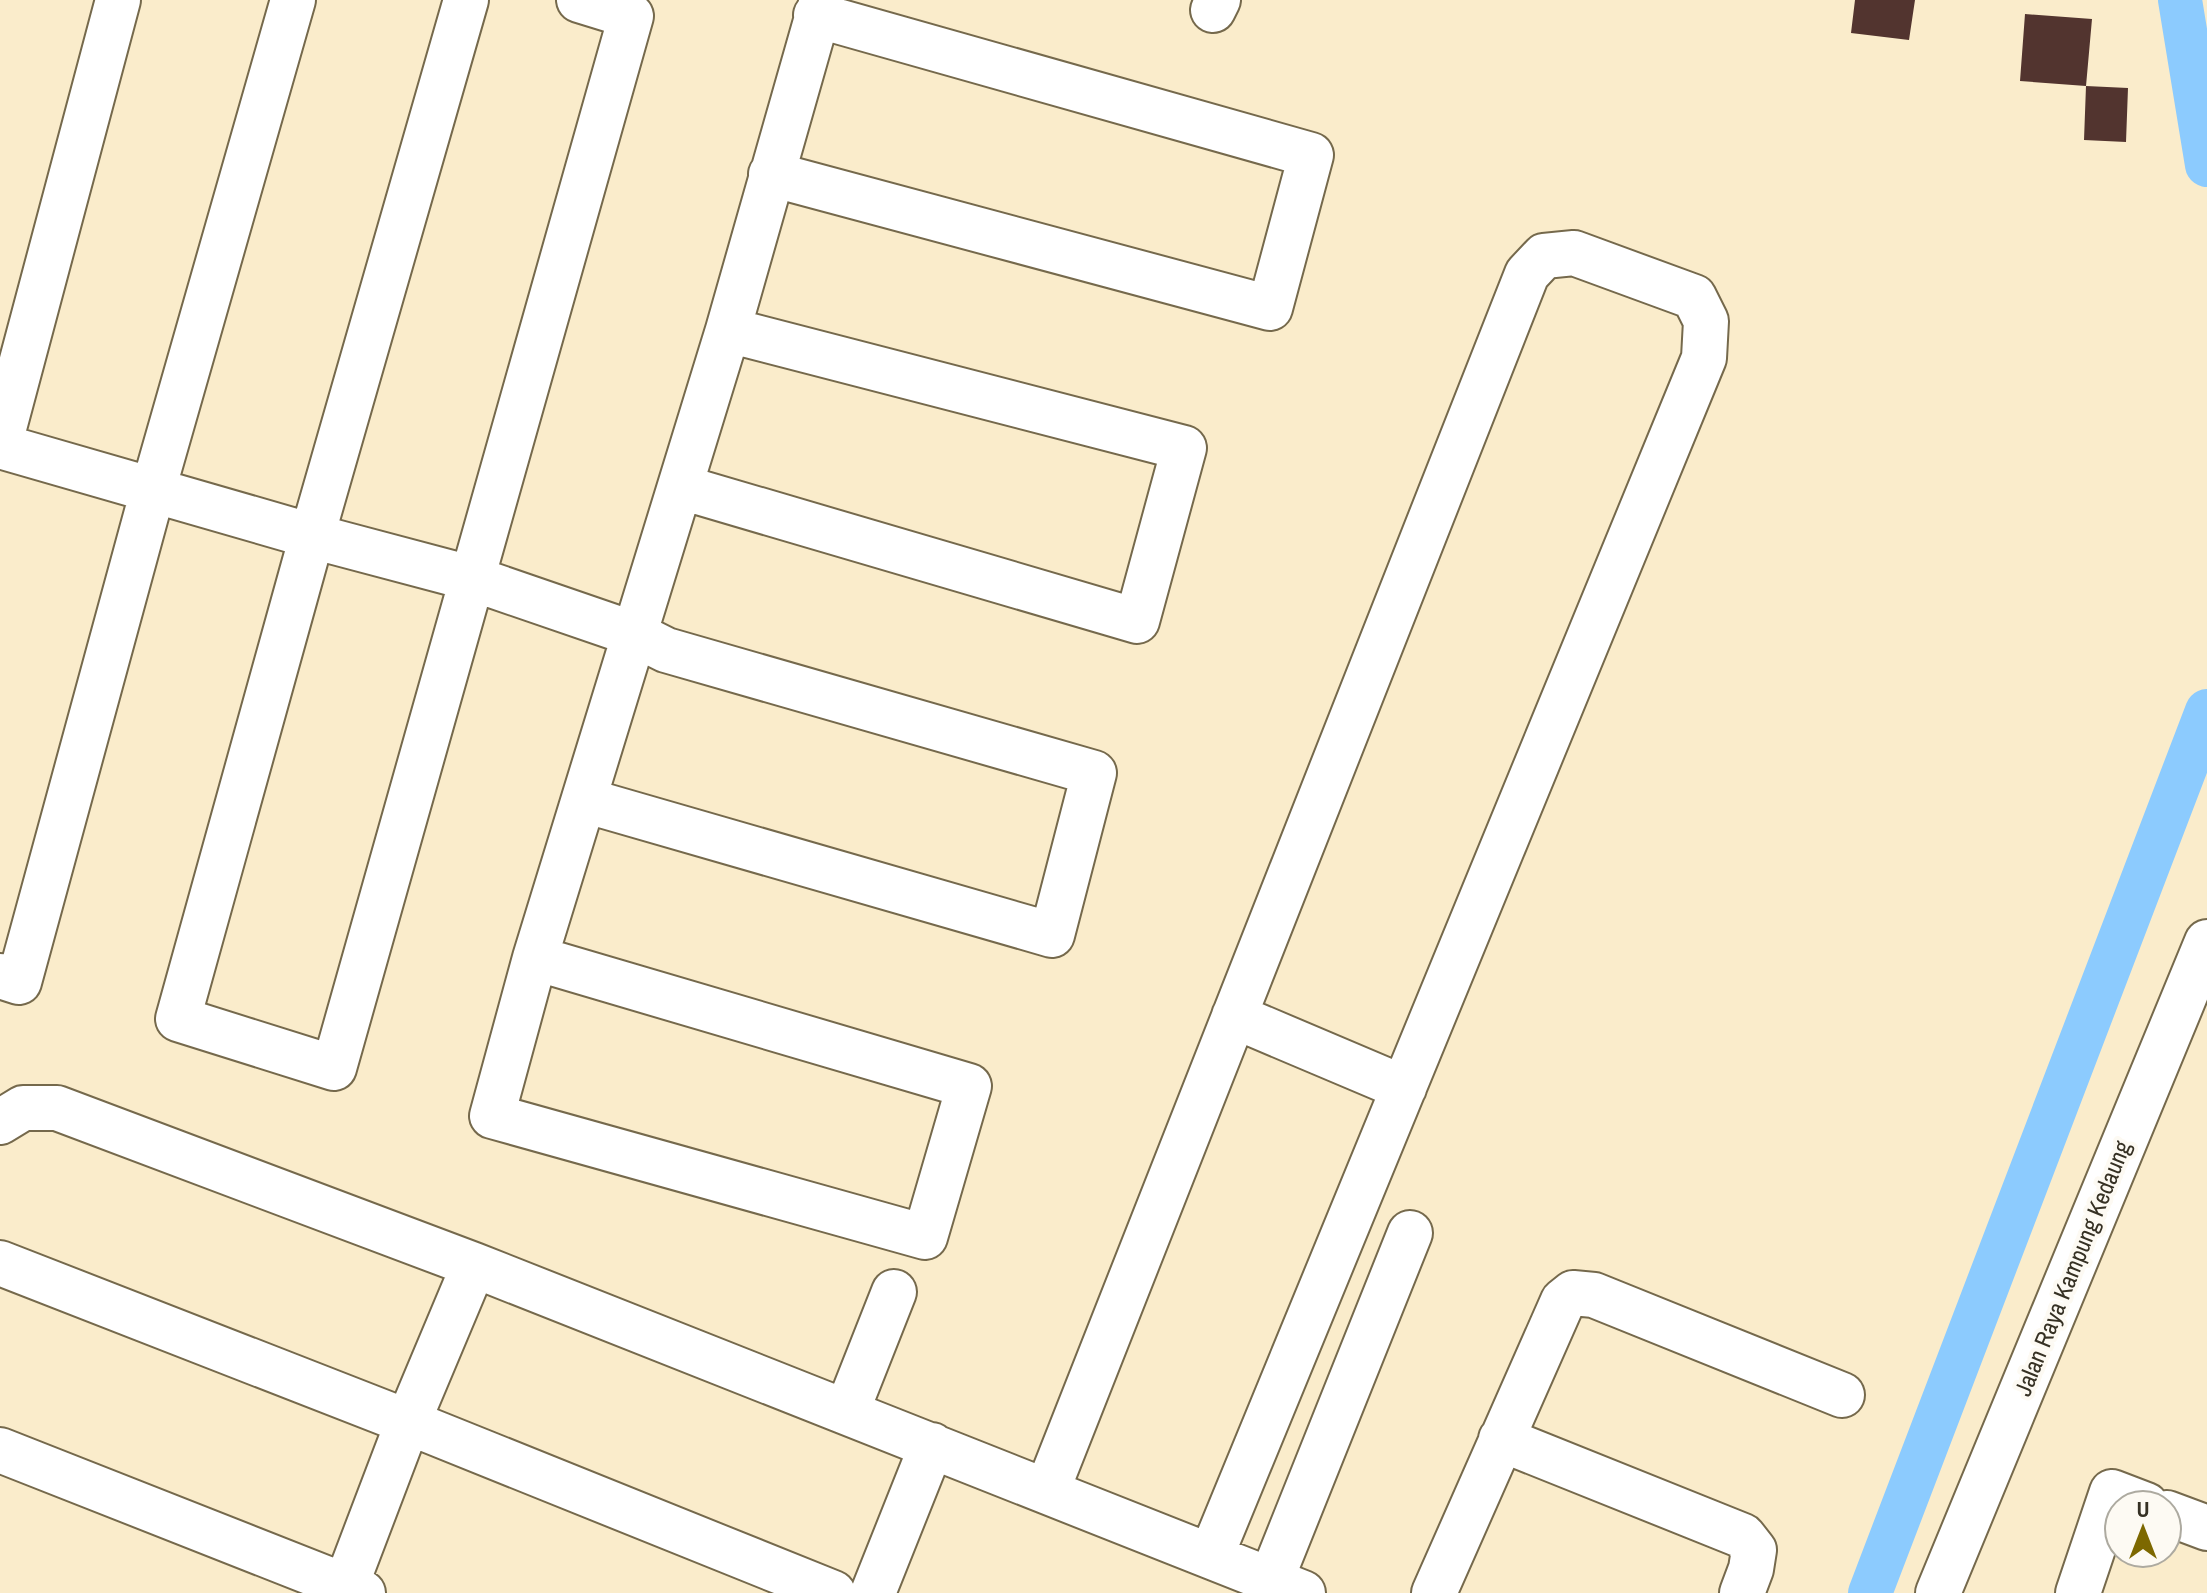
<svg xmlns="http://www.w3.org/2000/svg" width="2207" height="1593" font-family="'Archivo Narrow',sans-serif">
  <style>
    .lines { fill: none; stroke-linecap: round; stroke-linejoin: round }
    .canal { stroke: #8ccbfe; stroke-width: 44 }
    .building { fill: #52342f }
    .minor-casing { stroke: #75694c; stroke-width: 48 }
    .minor { stroke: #fff; stroke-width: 44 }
    .labels { text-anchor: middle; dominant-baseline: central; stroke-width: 8; stroke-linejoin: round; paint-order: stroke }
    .street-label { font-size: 24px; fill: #363124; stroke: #fdfaf3 }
  </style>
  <rect width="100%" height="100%" fill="#faeccb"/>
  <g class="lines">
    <path class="canal" d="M2180,0L2207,165
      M1870,1593L2207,711"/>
  </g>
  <path class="building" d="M1855,0H1915L1909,40L1851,33Z
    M2025,14L2092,19L2086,86L2020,81Z
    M2086,86L2128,88L2126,142L2084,140Z"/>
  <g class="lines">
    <defs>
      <path id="minor" d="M466,0L312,536L178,1019L334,1068L631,16L579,0
        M1213,10L1218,0
        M771,174L1270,308L1311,155L816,15
        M0,443L118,0
        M0,446L312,536L474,579L634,634L666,650L1094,773L1052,935L584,800
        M681,487L1137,621L1184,448L728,330
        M535,958L969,1086L925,1237L492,1116L535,958L728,330L822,0
        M0,976L19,982L153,490L293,0
        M1234,1016L1404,1088
        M0,1122L23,1108H57L474,1265L1303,1593
        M0,1263L408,1422L833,1593
        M847,1411L894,1292
        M1501,1439L1743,1536L1754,1550L1751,1569L1742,1593
        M0,1450L363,1593
        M1047,1491L1527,274L1544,256L1574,253L1694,297L1706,321L1704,358L1211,1556
        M2167,1513L2207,1528
        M1271,1580L1410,1233
        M343,1593L408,1422L474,1265
        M873,1593L932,1445
        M1434,1593L1563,1301L1573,1293L1594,1295L1842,1395
        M1938,1593L2207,942
        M2078,1593L2112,1492L2146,1505"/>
    </defs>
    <use href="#minor" class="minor-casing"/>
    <use href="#minor" class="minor"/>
  </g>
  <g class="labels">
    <g class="street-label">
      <text transform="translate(2072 1268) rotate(-68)">Jalan Raya Kampung Kedaung</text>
    </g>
  </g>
  <g transform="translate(2143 1529)"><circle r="38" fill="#fdfaf3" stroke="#adaaa0" stroke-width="2"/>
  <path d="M0-6L14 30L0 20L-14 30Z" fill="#7d6800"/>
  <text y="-12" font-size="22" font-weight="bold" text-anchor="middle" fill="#363124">U</text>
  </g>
</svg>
